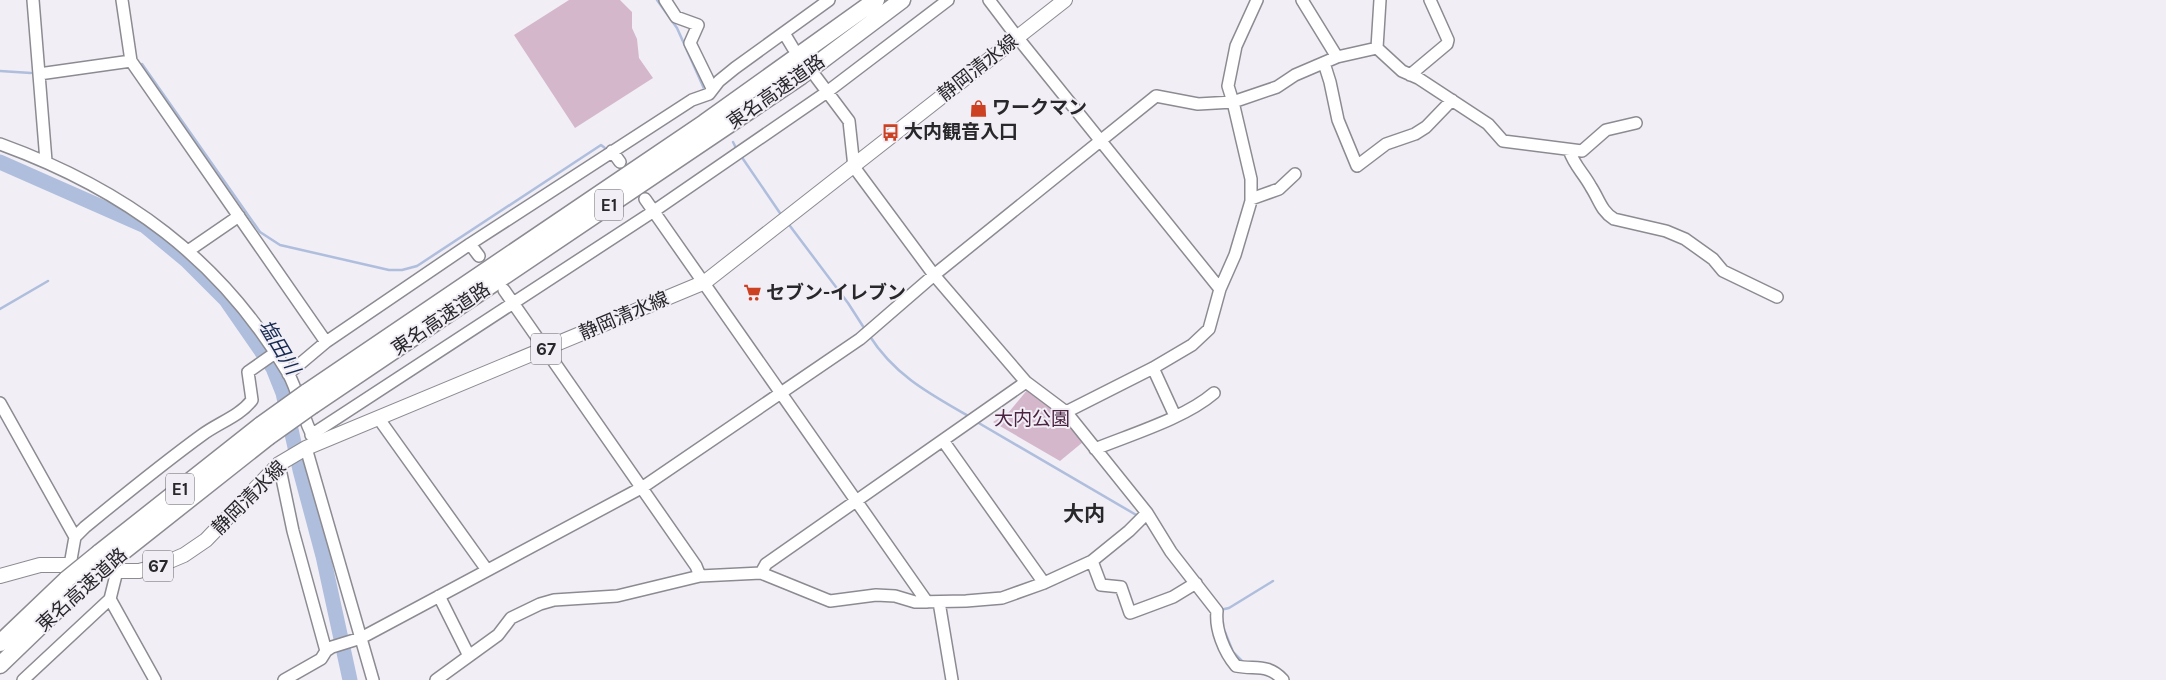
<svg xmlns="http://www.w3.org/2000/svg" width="2166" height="680" font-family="Karla,'Noto Sans JP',sans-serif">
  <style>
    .green { fill: #d5b7cc }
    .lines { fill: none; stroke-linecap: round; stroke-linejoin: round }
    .stream { stroke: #aebedc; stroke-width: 2.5 }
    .river { stroke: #aebedc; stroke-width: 15 }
    .minor-casing { stroke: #8d8b92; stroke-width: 14 }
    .major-casing { stroke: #8d8b92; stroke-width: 16 }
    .highway-casing { stroke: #8d8b92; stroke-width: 19 }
    .minor { stroke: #fff; stroke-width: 11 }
    .major { stroke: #fff; stroke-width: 14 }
    .highway { stroke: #fff; stroke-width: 16 }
    .highway-bridge-casing { stroke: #8d8b92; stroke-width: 19; stroke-linecap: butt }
    .highway-bridge { stroke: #fff; stroke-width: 16 }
    .labels { text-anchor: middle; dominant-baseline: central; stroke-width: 4; stroke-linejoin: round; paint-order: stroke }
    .shield { fill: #f1eef6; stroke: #646367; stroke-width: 1 }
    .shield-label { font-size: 18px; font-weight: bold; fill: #28272a }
    .street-label { font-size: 19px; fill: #28272a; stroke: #f1eef6 }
    .poi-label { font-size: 19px; font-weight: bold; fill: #28272a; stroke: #f1eef6; text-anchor: start }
    .park-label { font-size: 19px; fill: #4c2341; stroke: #f1eef6 }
    .water-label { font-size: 20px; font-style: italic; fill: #162a51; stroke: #f1eef6 }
    .quarter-label { font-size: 21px; font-weight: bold; fill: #28272a; stroke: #f1eef6 }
  </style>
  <rect width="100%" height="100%" fill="#f1eef6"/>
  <path class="green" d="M569,0H620L632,12V28L637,39L639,58L653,78L575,128L514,35Z
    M1028,389L1063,415L1083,442L1060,461L993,422L1009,412Z"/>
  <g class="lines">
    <path class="stream" d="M657,0L677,28L706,93
      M142,64L260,232L280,245L389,270H402L417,266L601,145L605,148
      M0,71L31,73
      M733,142L737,150
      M741,156L782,216
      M787,222L848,303L866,331
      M0,309L48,281
      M869,335C895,376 930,394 970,417
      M977,422L1138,516
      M1220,610L1229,608L1273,581
      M1225,632L1233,652L1243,662"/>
    <path class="river" d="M0,162L145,226L186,260L226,300L273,368L283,393L300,470L323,556L350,680"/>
    <defs>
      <path id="minor" d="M33,0L46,161
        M122,0L131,61L326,342
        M665,0L676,17L698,25L690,43L712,88
        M989,0L1017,37L1220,289
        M1302,0L1337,57
        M784,33L793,48
        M1377,48L1402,71L1418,78L1488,124L1503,141L1582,151L1606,130L1636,123
        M1377,48L1380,0
        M1324,63L1330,82L1338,120L1357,166L1386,144L1415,134L1426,127L1452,100
        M39,74L131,61
        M1410,75L1447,44L1448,40L1430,0
        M816,77L849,121L854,167L934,275L1026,382L1066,412L1147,513L1171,552L1217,611C1215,629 1224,652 1236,666C1255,670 1268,663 1283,680
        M0,144C124,189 220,258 288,373C300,394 302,420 315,440
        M1569,150C1575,167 1583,172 1591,187C1599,199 1601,211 1614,219L1666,231L1685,239L1713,259L1723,271L1777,297
        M612,151L620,162
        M645,199L927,602
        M1251,199L1279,189L1295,174
        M470,244L479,256
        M188,251L239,216
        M504,290L696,566L700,576L761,573L830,601L876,595L895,596L915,602L966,601L1002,598L1044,583L1092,561L1129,531L1147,513
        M1153,368L1175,416
        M288,374L326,342L470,244L692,100L709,94L719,81L735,68L829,0
        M0,403L75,537
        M1066,412L1153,368L1192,345L1209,329L1220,289L1235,255L1251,201V179L1233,102L1228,86L1236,46L1257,0
        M379,419L487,570
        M311,435L654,211L827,92L948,0
        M944,442L1044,583
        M306,448L373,680
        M1095,449C1132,434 1185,418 1214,393
        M279,464L293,531L326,651L321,659L284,680
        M1092,561L1101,585L1121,587L1130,613L1173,597L1196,583
        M70,565L75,537L85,527C123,496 162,464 202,435C218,423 240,416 252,400L248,372L275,353
        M761,573L766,564L1026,382
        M110,599L155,680
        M939,602L952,680
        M326,651L332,647L361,638L643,487L860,339L934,275L1156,96L1198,104L1233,102L1277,87L1295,75L1337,57L1377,48
        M469,656L498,635L511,618L540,604L554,600L617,596L700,576
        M23,680L110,599L117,571
        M436,680L469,656L439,596"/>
      <path id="major" d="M0,576L40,565H70L117,571H139L158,566L184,555L206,540L279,464L306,448L705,282L1065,0"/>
      <path id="highway" d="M307,392L704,123L876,0
        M313,405L801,76L902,0
        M99,553L261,425
        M115,558L268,437
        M0,643L67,579
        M0,665L83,585"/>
    </defs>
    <use href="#minor" class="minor-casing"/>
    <use href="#major" class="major-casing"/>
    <use href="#highway" class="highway-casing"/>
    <use href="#minor" class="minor"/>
    <use href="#major" class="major"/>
    <use href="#highway" class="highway"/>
    <defs>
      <path id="highway-bridge" d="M261,425L307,392
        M268,437L313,405
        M67,579L99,553
        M83,585L115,558"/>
    </defs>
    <use href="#highway-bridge" class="highway-bridge-casing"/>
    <use href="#highway-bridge" class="highway-bridge"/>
  </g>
  <defs>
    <symbol id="shop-bare" viewBox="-9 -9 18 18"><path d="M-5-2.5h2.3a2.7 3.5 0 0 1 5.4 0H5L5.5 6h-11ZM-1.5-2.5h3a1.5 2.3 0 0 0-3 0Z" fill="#cb4122" stroke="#f1eef6" stroke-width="2.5" paint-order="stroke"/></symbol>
    <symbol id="bus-bare" viewBox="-9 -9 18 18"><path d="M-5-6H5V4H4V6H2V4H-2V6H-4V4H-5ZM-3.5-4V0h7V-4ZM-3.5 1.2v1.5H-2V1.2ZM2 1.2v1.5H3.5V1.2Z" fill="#cb4122" stroke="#f1eef6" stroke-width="2.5" paint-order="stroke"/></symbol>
    <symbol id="supermarket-bare" viewBox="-9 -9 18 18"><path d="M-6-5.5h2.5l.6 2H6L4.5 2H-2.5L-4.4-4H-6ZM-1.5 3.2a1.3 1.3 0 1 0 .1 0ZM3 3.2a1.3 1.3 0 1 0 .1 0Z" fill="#cb4122" stroke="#f1eef6" stroke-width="2.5" paint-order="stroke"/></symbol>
  </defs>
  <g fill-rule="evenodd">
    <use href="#shop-bare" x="966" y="96" width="25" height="25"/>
    <use href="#bus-bare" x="878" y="120" width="25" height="25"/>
    <use href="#supermarket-bare" x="740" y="280" width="25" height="25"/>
  </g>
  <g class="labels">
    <g class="shield">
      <rect x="595" y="189.5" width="28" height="31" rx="4"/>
      <rect x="531" y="333.5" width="30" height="31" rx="4"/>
      <rect x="166" y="473.5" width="28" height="31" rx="4"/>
      <rect x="143" y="550.5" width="30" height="31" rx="4"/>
    </g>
    <g class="shield-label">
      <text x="609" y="205">E1</text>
      <text x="546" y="349">67</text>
      <text x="180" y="489">E1</text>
      <text x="158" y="566">67</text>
    </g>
    <g class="street-label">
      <text transform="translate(978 68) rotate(-38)">静岡清水線</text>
      <text transform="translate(776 92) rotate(-35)">東名高速道路</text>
      <text transform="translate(624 316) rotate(-23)">静岡清水線</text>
      <text transform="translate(441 319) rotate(-34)">東名高速道路</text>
      <text transform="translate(249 498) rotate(-45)">静岡清水線</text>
      <text transform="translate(82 590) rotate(-42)">東名高速道路</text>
    </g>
    <g class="poi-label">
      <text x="992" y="108">ワークマン</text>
      <text x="904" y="132">大内観音入口</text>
      <text x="766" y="293">セブン-イレブン</text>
    </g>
    <g class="park-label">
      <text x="1032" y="419">大内公園</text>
    </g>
    <g class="water-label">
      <text transform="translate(279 347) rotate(59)">塩田川</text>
    </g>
    <g class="quarter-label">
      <text x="1084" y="514">大内</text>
    </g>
  </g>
</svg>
